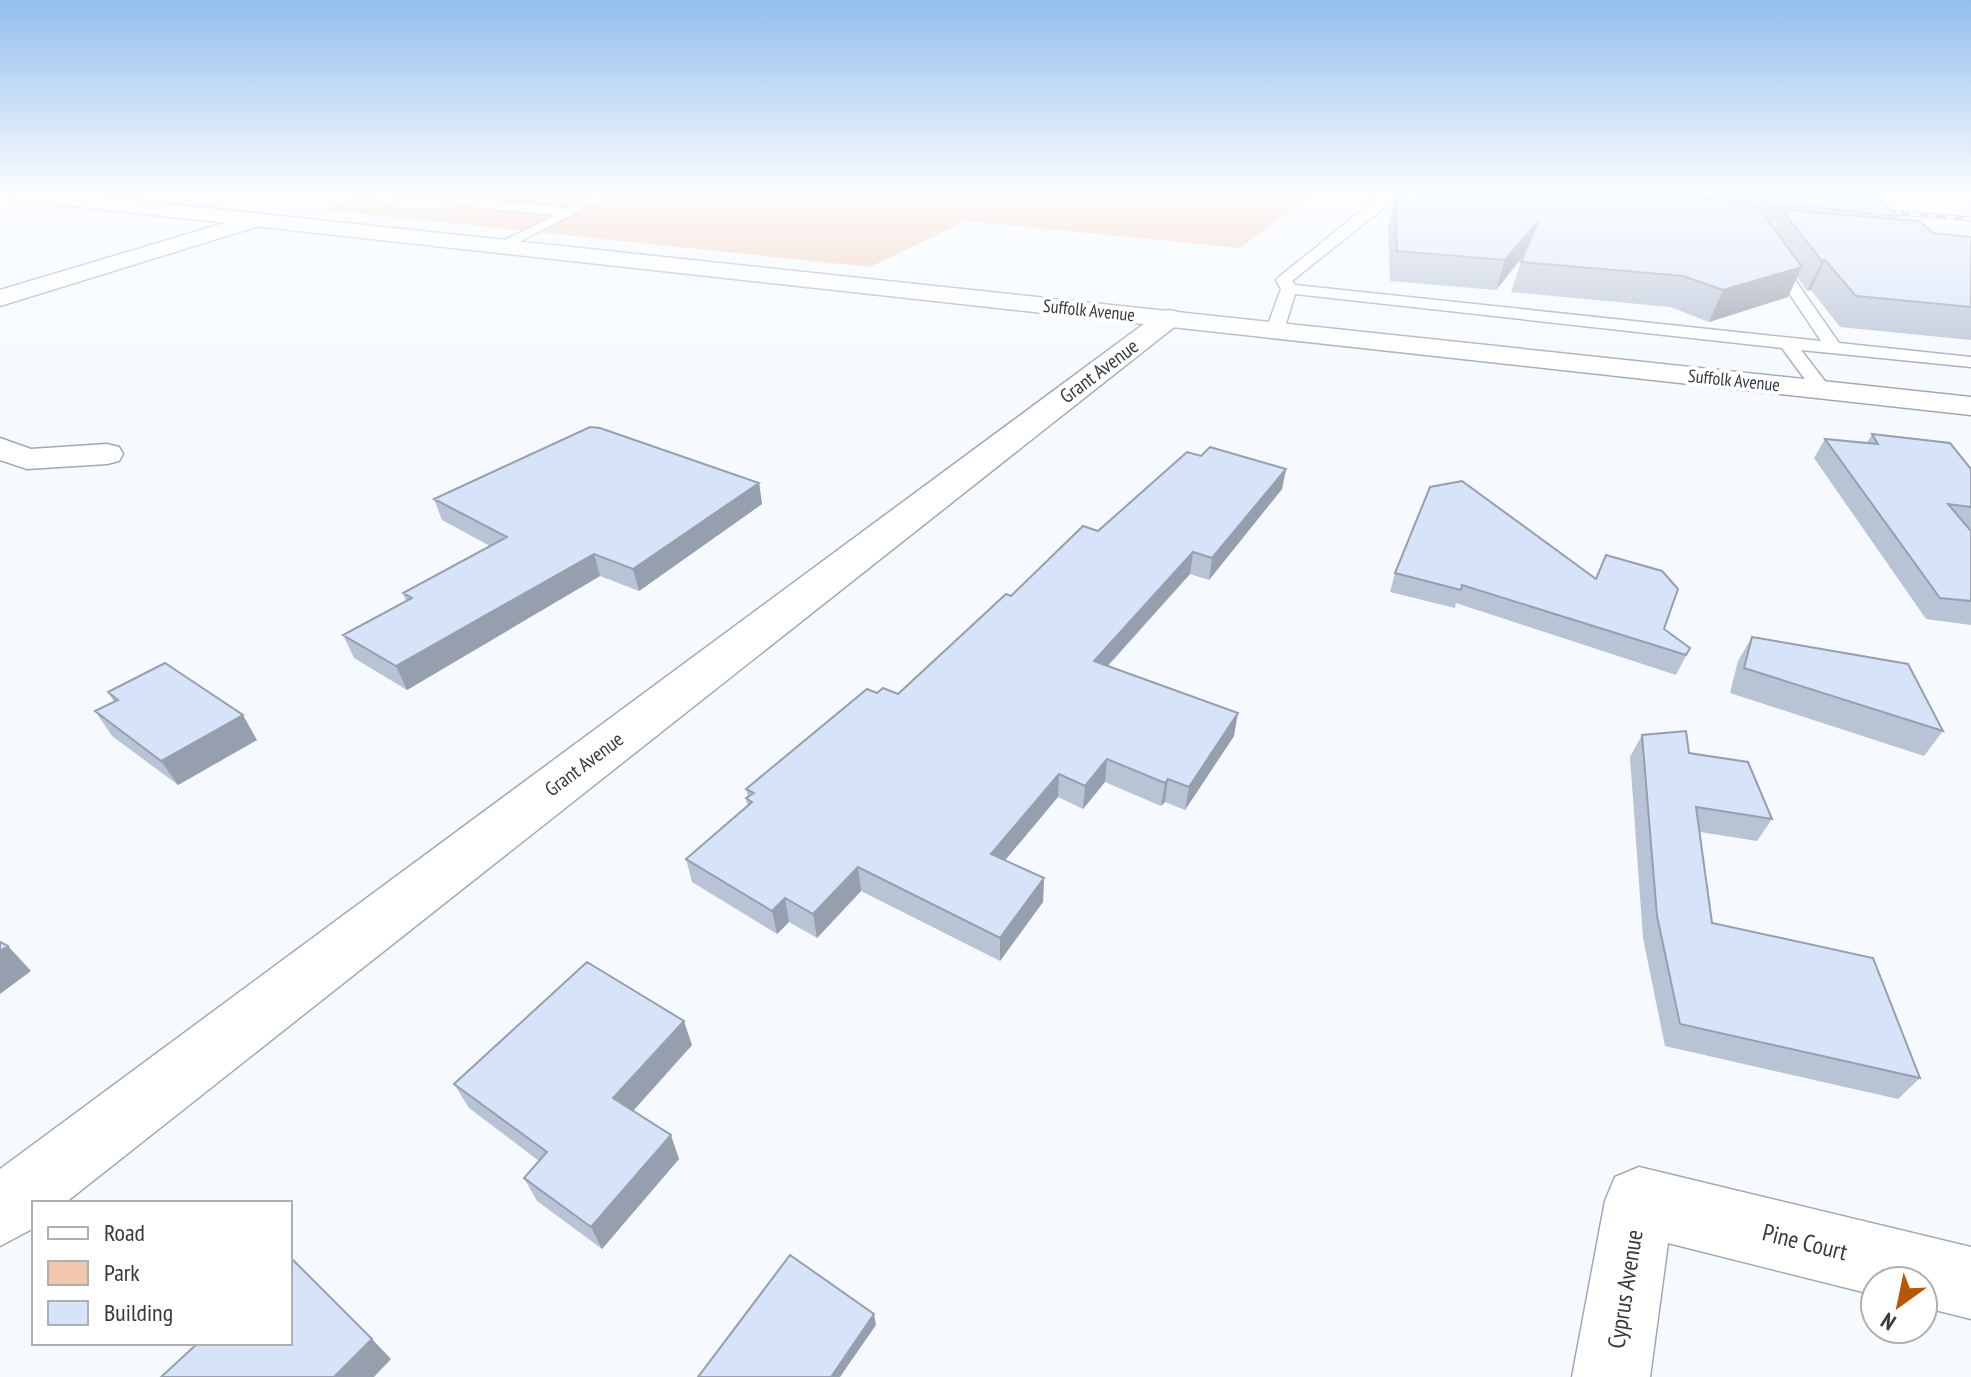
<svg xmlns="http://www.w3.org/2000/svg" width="1971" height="1377" font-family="'PT Sans Narrow',sans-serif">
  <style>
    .green { fill: #f3c7ae }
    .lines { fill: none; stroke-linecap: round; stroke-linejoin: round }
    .lane-casing { stroke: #a1a8b5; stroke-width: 3 }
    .street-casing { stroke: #a1a8b5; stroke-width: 3 }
    .secondary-casing { stroke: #a1a8b5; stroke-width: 3 }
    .lane { fill: #fff; fill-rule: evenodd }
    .street { fill: #fff; fill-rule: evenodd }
    .secondary { fill: #fff; fill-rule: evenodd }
    .rail-casing { stroke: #989ba0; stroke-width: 5 }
    .rail { stroke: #fff; stroke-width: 3; stroke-dasharray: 9; stroke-linecap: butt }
    .wall { fill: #b8c3d5; fill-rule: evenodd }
    .shaded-wall { fill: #969fae }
    .building { fill: #d6e3f8; stroke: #969fae; stroke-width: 2 }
    .labels { text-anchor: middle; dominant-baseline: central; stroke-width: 8; stroke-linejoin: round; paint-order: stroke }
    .far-street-label { font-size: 18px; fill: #35383d; stroke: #fff }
    .street-label { font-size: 20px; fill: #35383d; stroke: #fff }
    .near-street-label { font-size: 24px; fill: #35383d; stroke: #fff }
  </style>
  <rect width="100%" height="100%" fill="#f6faff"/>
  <path class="green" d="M365,194H1313L1240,248L966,221L870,267L326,210Z"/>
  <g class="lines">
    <defs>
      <path id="lane" d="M378,194H391L390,196L399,200L472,199L568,208L595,194H611L502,251L497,250V244L555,215L472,207L397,208L377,201Z
        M1382,194H1401L1292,281L1295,285L1821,341L1765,257L1772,253L1777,254L1839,343L1971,357V367L1801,350L1831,389L1822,395L1815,393L1782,348L1295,294L1284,330L1275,335L1269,334L1266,330L1281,289L1276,280L1279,277Z"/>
      <path id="street" d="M251,215L259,216L262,221L259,226L0,306V290Z
        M1169,310L1178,312L1182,318L1178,324L65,1203H34V1228L0,1246V1169L1160,312Z
        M0,438L31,449L107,444L119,447L123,454L119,461L107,464L27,469L0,460Z
        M1639,1167L1971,1247V1319L1923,1307V1281H1875V1295L1668,1243L1650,1377H1572L1605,1201L1615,1177Z"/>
      <path id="secondary" d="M7,194H75L1971,397V415L17,200Z"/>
    </defs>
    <use href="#lane" class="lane-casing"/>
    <use href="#street" class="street-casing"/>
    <use href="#secondary" class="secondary-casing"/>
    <use href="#lane" class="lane"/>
    <use href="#street" class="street"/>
    <use href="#secondary" class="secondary"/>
    <defs>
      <path id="rail" d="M1651,194L1699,198
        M1874,211L1971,219"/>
    </defs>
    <use href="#rail" class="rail-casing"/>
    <use href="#rail" class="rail"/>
  </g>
  <path class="wall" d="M1423,194H1649L1676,196L1674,194H1874L1898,216L1896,219L1933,233L1971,237V340L1840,327L1811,290L1807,291L1797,277L1788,297L1709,322L1670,307L1511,292L1523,256L1496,290L1390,281L1388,227L1395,200L1421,202ZM1769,222L1777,223L1774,229Z
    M1872,434L1971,469V529L1969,528L1971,531V625L1926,619L1814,458L1825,439L1867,443Z
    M1201,456L1286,469L1282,489L1209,580L1190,574L1108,666L1234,736L1185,810L1165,802L1161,806L1105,782L1083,809L1058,797L1005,860L1044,878L1043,902L1000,961L861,891L817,938L789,922L777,934L692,882L686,859L747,806L746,798L748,797L746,789L877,693L898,694L1011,596Z
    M759,483L762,504L639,591L600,576L407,690L354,658L343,635L406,601L403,593L490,546L442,520L434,499Z
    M1395,573L1596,579L1690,648L1676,675L1456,603L1455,608L1390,592Z
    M1752,637L1943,731L1924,756L1730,693L1738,661Z
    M108,692L257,740L178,785L112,736L95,711L114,702Z
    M1642,735L1689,753L1772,819L1757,841L1700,832L1712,923L1920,1078L1898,1099L1665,1046L1643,938L1630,757Z
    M692,1045L633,1111L679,1159L602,1249L537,1201L524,1178L539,1161L469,1108L454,1084Z"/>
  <path class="shaded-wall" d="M1538,221L1529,249L1496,290L1505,260Z
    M1825,260L1811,290L1807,291L1822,261Z
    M1802,267L1788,297L1709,322L1723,290Z
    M1286,469L1282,489L1209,580L1212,558Z
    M759,483L762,504L639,591L633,569Z
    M1193,552L1190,574L1092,683L1094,661Z
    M594,554L600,576L407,690L396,666Z
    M1238,713L1234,736L1185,810L1189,787Z
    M243,715L257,740L178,785L161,761Z
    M1107,759L1105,782L1083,809L1085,786Z
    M1059,774L1058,797L991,877V854Z
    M1168,779L1165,802L1161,806L1165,783Z
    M858,867L861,891L817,938L813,914Z
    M1044,878L1043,902L1000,961V938Z
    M785,898L789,922L777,934L772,911Z
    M8,946L31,971L0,994V951Z
    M684,1021L692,1045L623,1122L613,1098Z
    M671,1135L679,1159L602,1249L591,1227Z
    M874,1314L876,1325L840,1377H831Z
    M372,1339L391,1359L374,1377H334Z"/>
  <path class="building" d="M1425,194H1649L1706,199L1758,207L1802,267L1723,290L1683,276L1521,262L1538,221L1505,260L1397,251L1395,200L1423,202Z
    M1697,194H1874L1898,216L1698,196Z
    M1782,210L1919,221L1933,233L1971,237V307L1856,296L1825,260L1822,261Z
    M590,427L600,428L759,483L633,569L594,554L396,666L343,635L412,598L403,593L507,537L434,499Z
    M1872,434L1950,443L1971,469V507L1948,504L1971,531V601L1940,598L1825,439L1878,444Z
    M1210,447L1286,469L1212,558L1193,552L1094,661L1238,713L1189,787L1168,779L1165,783L1107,759L1085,786L1059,774L991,854L1044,878L1000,938L858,867L813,914L785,898L772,911L686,859L752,802L746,798L754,793L746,789L867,689L877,693L883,688L898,694L1006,594L1011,596L1083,526L1098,531L1187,452L1201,456Z
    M1462,481L1596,579L1606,555L1662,571L1678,589L1664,629L1690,648L1686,655L1462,585L1461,590L1395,573L1430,487Z
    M1752,637L1908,664L1943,731L1744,668Z
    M165,663L243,715L161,761L95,711L118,700L108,692Z
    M1686,731L1689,753L1748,762L1772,819L1696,807L1712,923L1873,958L1920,1078L1680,1024L1657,916L1642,735Z
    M0,942L8,946L0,951Z
    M587,962L684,1021L613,1098L671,1135L591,1227L524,1178L547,1152L454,1084Z
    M790,1255L874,1314L831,1377H698Z
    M291,1258L372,1339L334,1377H161L198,1343H290Z"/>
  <linearGradient id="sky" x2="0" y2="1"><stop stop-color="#93beee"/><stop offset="0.5" stop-color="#fbfdff"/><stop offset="1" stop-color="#fbfdff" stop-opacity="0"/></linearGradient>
  <rect width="1971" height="387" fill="url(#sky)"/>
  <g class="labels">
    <g class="far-street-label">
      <text transform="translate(1089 310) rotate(6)">Suffolk Avenue</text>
      <text transform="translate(1734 380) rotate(6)">Suffolk Avenue</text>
    </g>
    <g class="street-label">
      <text transform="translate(1099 371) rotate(-37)">Grant Avenue</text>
      <text transform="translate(584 764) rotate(-37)">Grant Avenue</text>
    </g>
    <g class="near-street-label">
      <text transform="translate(1805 1242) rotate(14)">Pine Court</text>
      <text transform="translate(1625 1289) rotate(-81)">Cyprus Avenue</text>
    </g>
  </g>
  <rect x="32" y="1201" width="260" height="144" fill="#ffffff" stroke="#aeafb1" stroke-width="2"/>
  <rect x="48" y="1227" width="40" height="12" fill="#ffffff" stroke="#aeafb1" stroke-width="2"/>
  <text x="104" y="1241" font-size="24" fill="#35383d">Road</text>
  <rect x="48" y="1261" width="40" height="24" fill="#f3c7ae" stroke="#aeafb1" stroke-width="2"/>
  <text x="104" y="1281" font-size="24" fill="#35383d">Park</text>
  <rect x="48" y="1301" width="40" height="24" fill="#d6e3f8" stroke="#aeafb1" stroke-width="2"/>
  <text x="104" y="1321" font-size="24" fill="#35383d">Building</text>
  <g transform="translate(1899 1305) rotate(213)"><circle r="38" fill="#ffffff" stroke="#aeafb1" stroke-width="2"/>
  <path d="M0-6L14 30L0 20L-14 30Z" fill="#b6570a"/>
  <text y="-12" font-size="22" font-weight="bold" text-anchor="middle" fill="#35383d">N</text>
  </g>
</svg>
